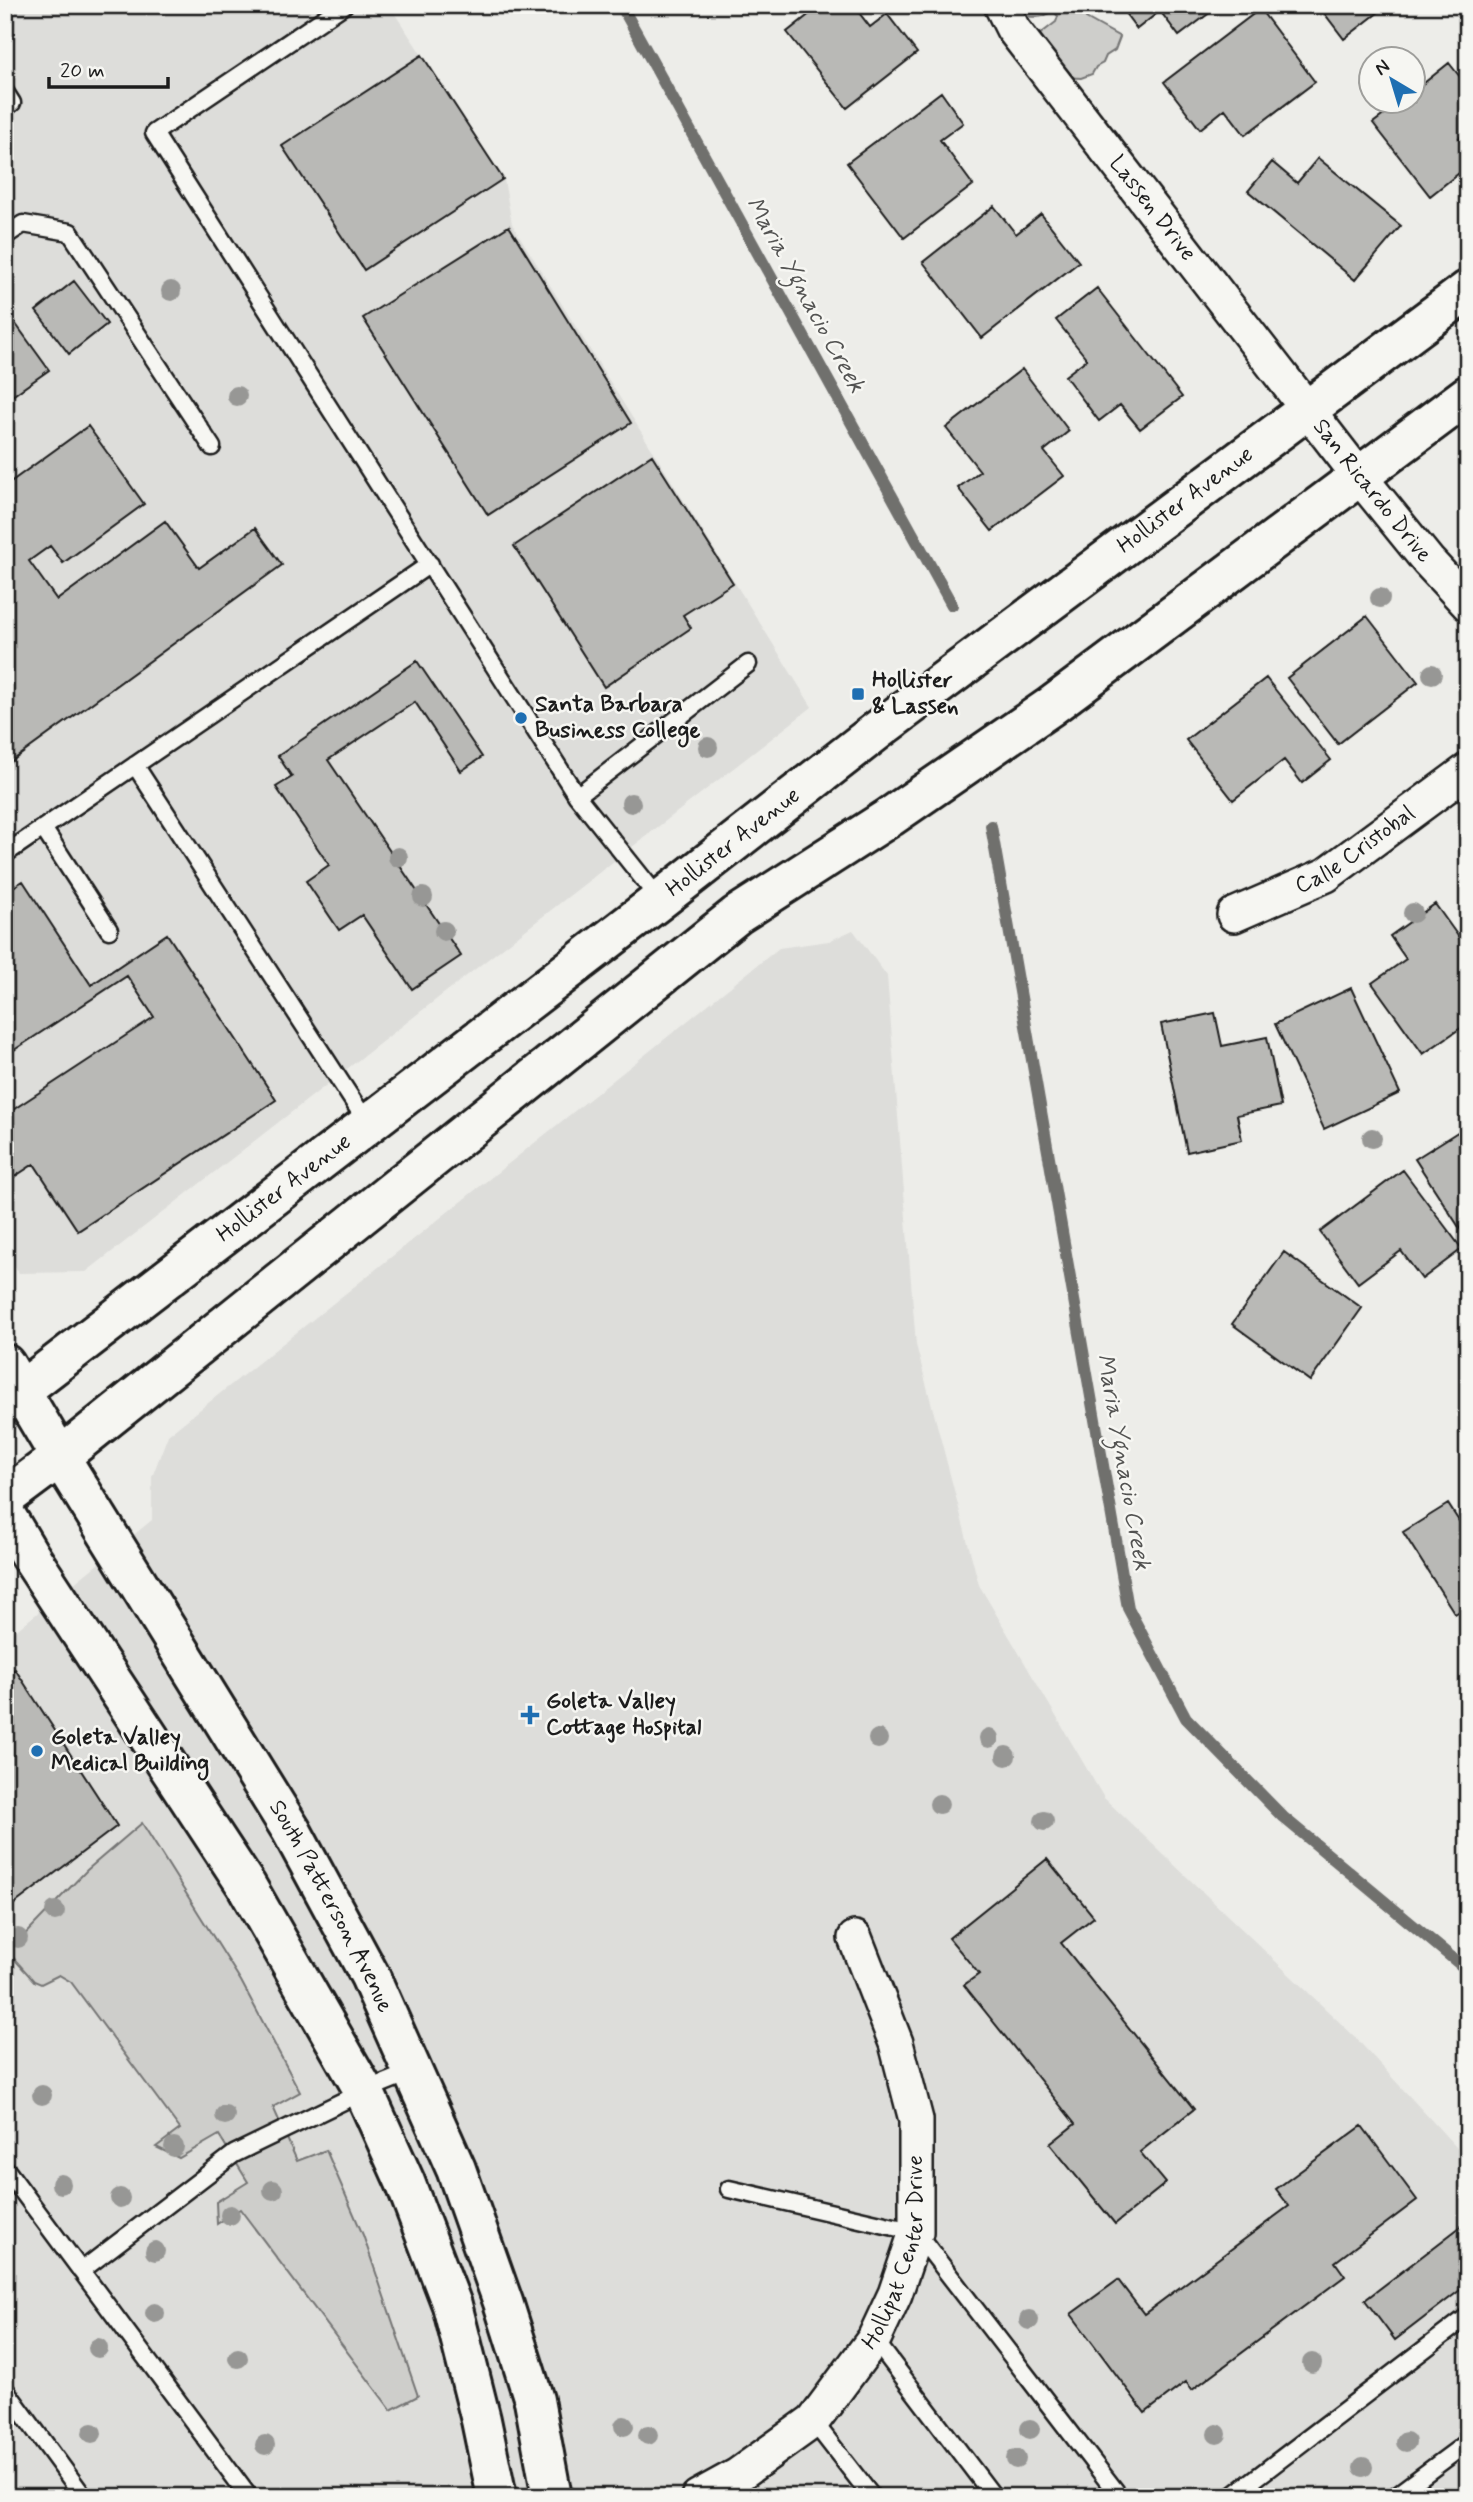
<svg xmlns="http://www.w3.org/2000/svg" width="1473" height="2502" font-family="Mynerve,sans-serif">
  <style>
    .built { fill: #ddddda }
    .green { fill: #cececb; stroke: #757574; stroke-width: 2 }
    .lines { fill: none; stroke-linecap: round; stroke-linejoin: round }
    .stream { stroke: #6f6f6d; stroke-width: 12 }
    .building { fill: #b9b9b6; stroke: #1c1c1c; stroke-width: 2 }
    .service-casing { stroke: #1c1c1c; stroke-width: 21 }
    .minor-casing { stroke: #1c1c1c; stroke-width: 38 }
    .tertiary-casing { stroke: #1c1c1c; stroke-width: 44 }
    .secondary-casing { stroke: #1c1c1c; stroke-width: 44 }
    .service { stroke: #f6f6f2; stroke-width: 16 }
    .minor { stroke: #f6f6f2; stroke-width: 33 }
    .tertiary { stroke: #f6f6f2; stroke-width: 38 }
    .secondary { stroke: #f6f6f2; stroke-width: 38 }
    .tree { fill: #979795 }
    .poi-dot { fill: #1f6fb2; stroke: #f6f6f2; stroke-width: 2.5 }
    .labels { text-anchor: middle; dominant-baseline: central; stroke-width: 5; stroke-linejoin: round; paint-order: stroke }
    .street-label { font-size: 23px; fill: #1c1c1c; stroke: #f6f6f2 }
    .poi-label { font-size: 23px; font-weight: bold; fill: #1c1c1c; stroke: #f6f6f2; text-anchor: start }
    .water-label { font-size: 24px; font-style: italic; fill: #535352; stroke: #f6f6f2 }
  </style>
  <rect width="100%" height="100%" fill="#edede9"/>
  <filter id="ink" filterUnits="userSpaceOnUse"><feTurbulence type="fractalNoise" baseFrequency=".0143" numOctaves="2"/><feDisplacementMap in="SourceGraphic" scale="14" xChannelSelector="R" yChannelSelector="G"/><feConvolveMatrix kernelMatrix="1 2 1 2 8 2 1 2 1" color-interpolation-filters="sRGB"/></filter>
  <g filter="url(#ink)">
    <path class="built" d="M5,5H389L504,180L512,224L812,707L86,1272L19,1273L5,1251Z
      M853,930L887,976L916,1345L979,1585L1104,1798L1354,2036L1468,2160V2497H5V1630L14,1632L152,1520V1477L168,1435L779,948L829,941Z"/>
    <path class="green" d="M1020,5H1094L1086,8V18L1120,37L1115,50L1106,56L1103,63L1096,67L1092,74L1081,78L1065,77L1039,43V35L1056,22L1058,16L1052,10C1044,19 1035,17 1023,16Z
      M142,1823L241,1981L300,2092L273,2107L297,2161L326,2150L363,2235L418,2396L391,2410L240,2209L217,2224L216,2202L248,2182L219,2135L179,2158L156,2147L180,2129L71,1982L59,1975L41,1984L34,1981L8,1952L87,1870Z"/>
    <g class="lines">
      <path class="stream" d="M621,5L952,605
        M991,826L1128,1608L1186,1718L1283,1817L1468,1971"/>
    </g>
    <path class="building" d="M821,5H853L870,27L887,14L917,53L847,108L787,32Z
      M1119,5H1220L1179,36L1160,11L1137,29Z
      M1318,5H1382L1384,8L1344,39Z
      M1260,9L1315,82L1245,135L1225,109L1200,129L1164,82Z
      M422,55L503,179L364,270L282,146Z
      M1449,63L1468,87V131L1459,138L1468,149V166L1430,196L1373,123L1401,102H1414V91Z
      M941,92L963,123L940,140L973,185L904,238L847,163Z
      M1318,158L1401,226L1355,280L1248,191L1272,162L1297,183Z
      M994,206L1016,234L1041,214L1079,262L982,338L923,262Z
      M509,226L631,423L488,515L363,318Z
      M74,281L107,324L69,354L36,311Z
      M1097,288L1182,397L1140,429L1120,405L1099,421L1065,376L1087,359L1056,320Z
      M5,309L49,370L5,401Z
      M1022,369L1069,431L1044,451L1064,476L992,531L958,488L980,471L946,428Z
      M88,426L144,504L63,563L50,546L29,561L57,600L165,521L199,568L255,528L282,565L5,766V486Z
      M652,455L733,583L683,615L691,628L604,687L514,546Z
      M1367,616L1418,682L1338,744L1287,678Z
      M417,661L482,757L461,771L415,702L328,760L461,956L412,989L362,915L339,930L306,881L329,865L276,787L292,777L278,756Z
      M1266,678L1331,760L1302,783L1284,760L1233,800L1186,740Z
      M23,881L91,985L167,934L276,1100L78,1231L34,1164L5,1183V1115L154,1017L127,976L5,1056V892Z
      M1435,904L1468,950V1023L1423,1054L1372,983L1406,959L1390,936Z
      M1351,988L1400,1093L1324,1129L1275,1024Z
      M1215,1013L1222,1046L1267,1037L1281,1106L1237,1115L1242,1140L1187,1152L1161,1024Z
      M1464,1128L1468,1133V1241L1415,1159Z
      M1403,1170L1462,1249L1422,1279L1401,1251L1358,1283L1320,1232Z
      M1284,1252L1362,1308L1310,1381L1232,1324Z
      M1448,1504L1466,1532L1468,1531V1606L1455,1614L1403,1532Z
      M15,1669L117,1826L5,1911V1675Z
      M1047,1859L1094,1917L1061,1943L1194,2109L1140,2152L1166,2183L1115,2224L1050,2144L1075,2124L964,1985L979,1974L949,1938Z
      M1362,2126L1417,2200L1335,2262L1345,2276L1192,2390L1186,2382L1145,2413L1071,2314L1118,2280L1144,2314L1289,2206L1276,2189Z
      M1468,2221V2284L1395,2340L1365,2300Z"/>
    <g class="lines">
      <defs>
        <path id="service" d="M344,5L154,133L577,796L660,900
          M5,92L12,103L5,107
          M5,236L23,224L70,232L212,447
          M135,765L368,1124
          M577,796L748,664
          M43,828L109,930
          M5,854L430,564
          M5,2168L249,2497
          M729,2189L916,2232L1120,2497
          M81,2271L234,2154L364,2091L414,2071
          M874,2339L994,2497
          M5,2389L84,2497
          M813,2421L872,2497
          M1231,2497L1468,2316
          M1394,2497L1468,2442"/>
        <g id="minor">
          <path id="s1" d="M1001,5L1013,29L1359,476L1428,561L1468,604"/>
          <path id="s2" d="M1234,915L1326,875L1468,770"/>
          <path id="s3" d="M698,2497L738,2475L813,2421L874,2339L895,2294L916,2232V2120L896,2043L855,1938"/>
        </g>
        <g id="tertiary">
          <path id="s4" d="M60,1457L291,1830L370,1976L456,2169L503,2302L534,2400L552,2497"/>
          <path d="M5,1514L30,1556L246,1885L364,2091L405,2182L452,2305L481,2420L497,2497"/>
        </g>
        <g id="secondary">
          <path d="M5,1364L60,1457"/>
          <path id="s5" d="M5,1403L660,900L878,730L1468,290"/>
          <path d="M5,1498L60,1457L737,915L890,817L1050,707L1468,395"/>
        </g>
      </defs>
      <use href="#service" class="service-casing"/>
      <use href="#minor" class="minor-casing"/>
      <use href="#tertiary" class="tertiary-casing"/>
      <use href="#secondary" class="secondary-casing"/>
      <use href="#service" class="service"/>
      <use href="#minor" class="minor"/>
      <use href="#tertiary" class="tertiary"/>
      <use href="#secondary" class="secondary"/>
    </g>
    <g class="tree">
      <circle cx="171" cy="291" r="10"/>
      <circle cx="237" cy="396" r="10"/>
      <circle cx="1380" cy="598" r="10"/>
      <circle cx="1432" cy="674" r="10"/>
      <circle cx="708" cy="747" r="10"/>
      <circle cx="631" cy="803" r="10"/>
      <circle cx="398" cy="857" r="10"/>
      <circle cx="423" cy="897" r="10"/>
      <circle cx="1413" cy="913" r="10"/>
      <circle cx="444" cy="931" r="10"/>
      <circle cx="1372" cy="1138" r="10"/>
      <circle cx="989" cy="1738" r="10"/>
      <circle cx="878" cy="1739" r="10"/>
      <circle cx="1006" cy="1756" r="10"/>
      <circle cx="939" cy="1804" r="10"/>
      <circle cx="1044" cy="1821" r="10"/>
      <circle cx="55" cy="1911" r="10"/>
      <circle cx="18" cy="1938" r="10"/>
      <circle cx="42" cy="2095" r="10"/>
      <circle cx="225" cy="2115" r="10"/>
      <circle cx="174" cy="2147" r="10"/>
      <circle cx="61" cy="2184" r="10"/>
      <circle cx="273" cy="2190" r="10"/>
      <circle cx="120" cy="2198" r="10"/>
      <circle cx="230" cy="2215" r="10"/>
      <circle cx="155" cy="2251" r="10"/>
      <circle cx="155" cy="2313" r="10"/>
      <circle cx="1029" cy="2320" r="10"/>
      <circle cx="98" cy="2348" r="10"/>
      <circle cx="238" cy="2358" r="10"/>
      <circle cx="1312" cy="2363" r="10"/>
      <circle cx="624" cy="2426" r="10"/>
      <circle cx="1030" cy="2429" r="10"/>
      <circle cx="92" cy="2433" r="10"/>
      <circle cx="1217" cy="2434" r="10"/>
      <circle cx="648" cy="2435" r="10"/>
      <circle cx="1406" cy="2442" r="10"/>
      <circle cx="265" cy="2445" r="10"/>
      <circle cx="1016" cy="2459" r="10"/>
      <circle cx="1363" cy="2467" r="10"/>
    </g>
  </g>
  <g class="poi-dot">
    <rect x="851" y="687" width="14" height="14" rx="3.5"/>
    <circle cx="521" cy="718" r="7"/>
    <path d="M526.5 1704.5h7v7h7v7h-7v7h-7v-7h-7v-7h7z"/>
    <circle cx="37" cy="1751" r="7"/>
  </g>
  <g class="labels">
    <g class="street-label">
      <text stroke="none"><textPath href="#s1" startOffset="254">Lassen Drive</textPath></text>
      <text stroke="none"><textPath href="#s1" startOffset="612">San Ricardo Drive</textPath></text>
      <text stroke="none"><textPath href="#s5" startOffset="1486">Hollister Avenue</textPath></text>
      <text stroke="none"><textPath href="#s5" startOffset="919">Hollister Avenue</textPath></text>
      <text stroke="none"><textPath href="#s2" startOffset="138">Calle Cristobal</textPath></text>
      <text stroke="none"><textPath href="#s5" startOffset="352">Hollister Avenue</textPath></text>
      <text stroke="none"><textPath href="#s4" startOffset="525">South Patterson Avenue</textPath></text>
      <text stroke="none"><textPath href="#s3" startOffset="331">Hollipat Center Drive</textPath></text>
    </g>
    <g class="poi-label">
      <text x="872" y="681">Hollister<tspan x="872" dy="26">&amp; Lassen</tspan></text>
      <text x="535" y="705">Santa Barbara<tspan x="535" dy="26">Business College</tspan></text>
      <text x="546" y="1702">Goleta Valley<tspan x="546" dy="26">Cottage Hospital</tspan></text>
      <text x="51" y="1738">Goleta Valley<tspan x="51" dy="26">Medical Building</tspan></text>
    </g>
    <g class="water-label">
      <text transform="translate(805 295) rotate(61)">Maria Ygnacio Creek</text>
      <text transform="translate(1123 1462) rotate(80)">Maria Ygnacio Creek</text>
    </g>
  </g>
  <rect width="1473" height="2502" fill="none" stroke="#f6f6f2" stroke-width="28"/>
  <rect x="14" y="14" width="1445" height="2474" fill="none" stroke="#1c1c1c" stroke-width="2.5" filter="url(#ink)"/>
  <g transform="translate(1392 80) rotate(322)"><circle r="33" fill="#f6f6f2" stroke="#9f9f9c" stroke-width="2"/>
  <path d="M0-5L12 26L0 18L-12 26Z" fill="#1f6fb2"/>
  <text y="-10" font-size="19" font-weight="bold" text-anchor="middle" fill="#1c1c1c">N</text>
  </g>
  <path d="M49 77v10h119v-10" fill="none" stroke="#1c1c1c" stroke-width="3.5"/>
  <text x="60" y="77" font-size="21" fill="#1c1c1c" stroke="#f6f6f2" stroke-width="5" paint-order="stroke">20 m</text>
</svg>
